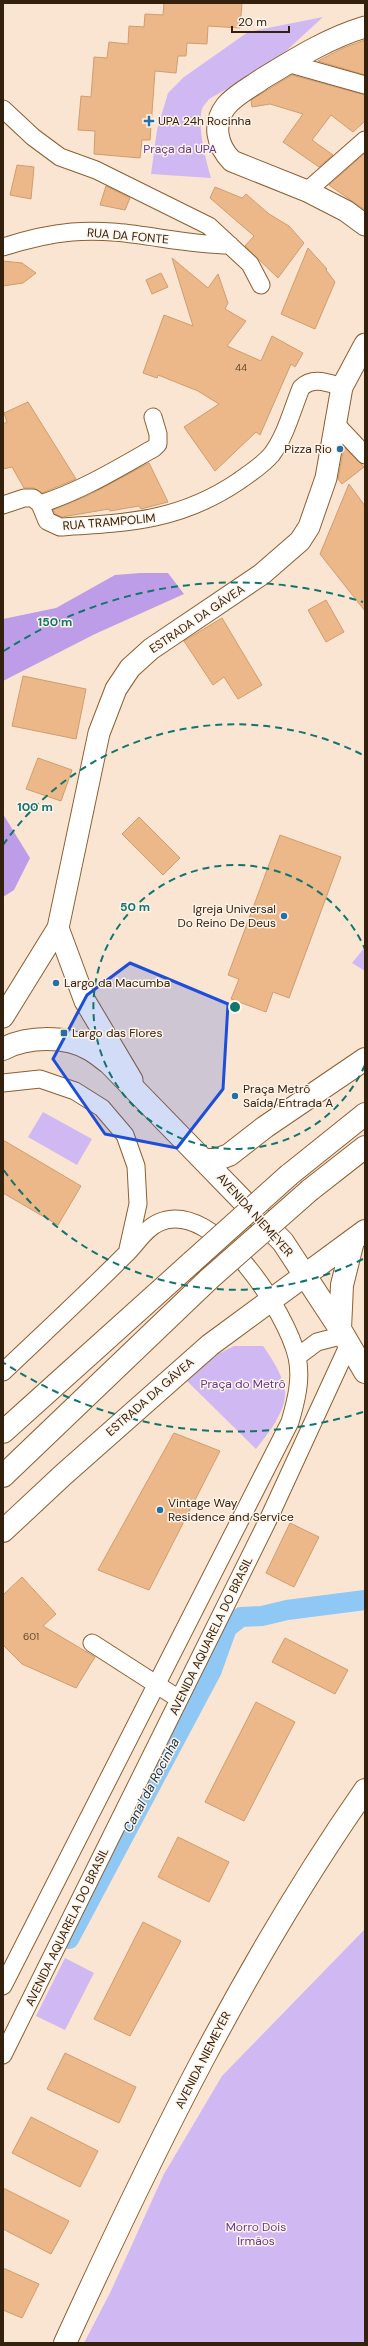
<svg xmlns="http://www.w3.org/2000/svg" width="368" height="2346" font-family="'DM Sans',sans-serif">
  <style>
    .green { fill: #d0b8f2 }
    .forest { fill: #be9de8 }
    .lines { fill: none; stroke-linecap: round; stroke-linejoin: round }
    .canal { stroke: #8fc7f5; stroke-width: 20 }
    .building { fill: #ecb889; stroke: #d09d6e }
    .minor-casing { stroke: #8d5f30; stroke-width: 19 }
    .tertiary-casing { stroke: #8d5f30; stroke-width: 23 }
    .primary-casing { stroke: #8d5f30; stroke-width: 24 }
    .trunk-casing { stroke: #8d5f30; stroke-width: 24 }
    .minor { stroke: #fff; stroke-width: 17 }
    .tertiary { stroke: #fff; stroke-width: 21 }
    .primary { stroke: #fff; stroke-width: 22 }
    .trunk { stroke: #fff; stroke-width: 22 }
    .trunk-bridge-casing { stroke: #8d5f30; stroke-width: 24; stroke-linecap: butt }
    .trunk-bridge { stroke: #fff; stroke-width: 22 }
    .marked { fill: #1d4ed8; fill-opacity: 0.2; stroke: #1d4ed8; stroke-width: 3; stroke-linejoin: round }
    .ring { fill: none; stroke: #0f766e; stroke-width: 2; stroke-dasharray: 7 5 }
    .poi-dot { fill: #256fa2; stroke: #fff4ea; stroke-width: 1.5 }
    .labels { text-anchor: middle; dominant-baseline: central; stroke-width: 3; stroke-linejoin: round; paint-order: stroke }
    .number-label { font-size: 10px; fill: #62472c }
    .poi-label { font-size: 12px; fill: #34210d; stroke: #fff4ea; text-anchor: start }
    .park-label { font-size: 12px; fill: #62388e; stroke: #fff4ea }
    .street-label { font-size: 12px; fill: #34210d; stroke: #fff4ea }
    .water-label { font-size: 13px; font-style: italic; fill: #123148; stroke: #fff4ea }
    .centre { fill: #0f766e; stroke: #fff4ea; stroke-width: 2 }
    .ring-label { font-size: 12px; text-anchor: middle; font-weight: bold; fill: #0f766e; stroke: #fff4ea; stroke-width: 3; stroke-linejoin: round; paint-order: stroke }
  </style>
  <rect width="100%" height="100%" fill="#fae5d2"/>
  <path class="green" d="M323,17L273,63L209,99C207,102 203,106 202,109C197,128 206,160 211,178L151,174L157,130L168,93L184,77L248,32Z
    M365,947V971L352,963Z
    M43,1112L92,1139L77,1165L28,1137Z
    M234,1346H263C271,1357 286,1380 285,1394C285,1413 267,1435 256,1449L187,1381L216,1355Z
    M365,1929V2343H84L110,2293L164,2174L222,2076Z
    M65,1958L94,1973L65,2030L36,2016Z"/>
  <path class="forest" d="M140,573H168L184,594L95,634L3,681V619L56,608L115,575Z
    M3,814L30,858L14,890L3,897Z"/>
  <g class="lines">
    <path class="canal" d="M69,1939L212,1670L227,1628L241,1617L262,1616L287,1610L365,1600"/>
  </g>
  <path class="building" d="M164,3H242L240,28L208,26L207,44L187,43L186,56H178L176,73L155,71L150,140H142L140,158L94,154L95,131L78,130L81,96L91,97L94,57L107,58L109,42L128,44L129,26L144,27L145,14L163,15Z
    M365,40V75L318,61L343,48Z
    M292,75L365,95V121L353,132L331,115L312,140L333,155L319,167L283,142L303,114L270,104L252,107L251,100Z
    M365,153V210L329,185Z
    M17,165L34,167L31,199L10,195Z
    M106,186L130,198L125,210L100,205Z
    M215,187L242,198L246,194L269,214L289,226L304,243L278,278L245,246L254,236L210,198Z
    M308,248L327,269L326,270L335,282L315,329L281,314Z
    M172,258L208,288L218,274L228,303L225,309L246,321L227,346L261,361L272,336L303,353L295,367L291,364L260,435L256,432L215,471L184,427L219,404L198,391L158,375L157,378L143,373L164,315L193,326Z
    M3,261L22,263L36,273L23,283L3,286Z
    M161,273L168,287L152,294L146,280Z
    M28,402L76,479L42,493L34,488H24L12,467L3,469V424L7,422L4,413Z
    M344,447L364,467L342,484L338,479Z
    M149,463L168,502L141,509L139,506L110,511L109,509L62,517L55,514L53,510L89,495Z
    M349,484L365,506V611L320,554Z
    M326,600L344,632L326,642L308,610Z
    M222,618L262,685L238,699L224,677L213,685L184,641Z
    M23,676L86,689L76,739L12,726Z
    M38,758L72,770L61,801L26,789Z
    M139,817L180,858L163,875L122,834Z
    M280,835L341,857L289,998L273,992L266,1012L231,999L239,979L228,975Z
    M3,1140L81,1186L58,1225L3,1193Z
    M174,1433L220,1451L149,1590L98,1570Z
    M290,1523L319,1537L294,1587L266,1573Z
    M22,1577L56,1614L43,1626L95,1657L76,1688L22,1664L3,1645V1595Z
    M285,1638L348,1670L335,1694L272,1662Z
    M256,1702L295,1722L244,1821L205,1802Z
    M178,1837L229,1862L209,1902L158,1877Z
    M143,1922L181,1941L130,2036L94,2019Z
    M65,2053L136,2087L119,2123L47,2089Z
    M31,2117L98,2151L80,2187L12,2153Z
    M3,2188L69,2221L51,2254L3,2229Z
    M3,2268L39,2284L22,2318L3,2310Z"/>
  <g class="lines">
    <defs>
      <path id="minor" d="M287,63L365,85
        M3,109L33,137L60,157L96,170L209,226L250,264L261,285
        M307,191L365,140
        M3,247C25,240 48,234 72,232C125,227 177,245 230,245
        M334,422L365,455
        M40,504C81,491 117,469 154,448L158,444V434L153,417
        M3,505L24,498H33L40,504L47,521L60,527C128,523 180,521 239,481C250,473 263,465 272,454C286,435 292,410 301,388C313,376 328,383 342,387
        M3,1083L40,1079L75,1091L102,1108L125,1135L136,1166L138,1204L128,1249
        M297,1357L317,1342L344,1335
        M3,1372C44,1333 85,1295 125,1255C136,1245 145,1228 160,1222C215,1199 287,1313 297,1357C302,1379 296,1401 290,1422L3,1986
        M92,1643L179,1699
        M3,2055L268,1520L349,1344"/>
      <path id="tertiary" d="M365,27C328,38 295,59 262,79C251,87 235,95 226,106C212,124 217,146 232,161L307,191L346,211L365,225
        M58,928L85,1001L132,1080
        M3,1017L58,928L99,733L116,689L130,668L151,649L262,574L300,541L309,527L326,478L342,387L365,344"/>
      <path id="primary" d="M3,1049C27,1036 67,1035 91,1050C98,1054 103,1059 109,1063L283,1242L340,1329L365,1372
        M205,1160H215L229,1155L265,1127L365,1059
        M340,1329L342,1285L353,1241
        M3,1531L63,1475L210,1345L365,1231
        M65,2343C152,2153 245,1962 365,1790"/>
      <path id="trunk" d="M289,1175L365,1114
        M310,1190L365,1147
        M3,1432L192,1262
        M3,1476L209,1279"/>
    </defs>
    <use href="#minor" class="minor-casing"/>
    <use href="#tertiary" class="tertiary-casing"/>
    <use href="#primary" class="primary-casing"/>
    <use href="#trunk" class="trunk-casing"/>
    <use href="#minor" class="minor"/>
    <use href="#tertiary" class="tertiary"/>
    <use href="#primary" class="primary"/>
    <use href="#trunk" class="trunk"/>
    <defs>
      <path id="trunk-bridge" d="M192,1262L289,1175
        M209,1279L310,1190"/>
    </defs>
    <use href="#trunk-bridge" class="trunk-bridge-casing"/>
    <use href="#trunk-bridge" class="trunk-bridge"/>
  </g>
  <path class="marked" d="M130,963L228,1004L223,1089L177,1148L105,1134L53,1059L87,995Z"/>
  <g class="ring">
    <path d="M365 1065A142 142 0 1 1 365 949"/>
    <path d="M363 1259A283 283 0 0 1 3 1169M3 845A283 283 0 0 1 363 755"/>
    <path d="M363 1412A425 425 0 0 1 4 1363M4 651A425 425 0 0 1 363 602"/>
  </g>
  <g class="poi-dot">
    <path d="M147 115h4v4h4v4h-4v4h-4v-4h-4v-4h4z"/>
    <circle cx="340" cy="449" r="4"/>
    <circle cx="284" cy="916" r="4"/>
    <circle cx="56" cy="983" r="4"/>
    <rect x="60" y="1029" width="8" height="8" rx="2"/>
    <circle cx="235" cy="1096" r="4"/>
    <circle cx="160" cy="1510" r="4"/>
  </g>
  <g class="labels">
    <g class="number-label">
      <text x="241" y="367">44</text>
      <text x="31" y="1636">601</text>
    </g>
    <g class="poi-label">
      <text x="158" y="121">UPA 24h Rocinha</text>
      <text x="332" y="449" text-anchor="end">Pizza Rio</text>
      <text x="276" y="909" text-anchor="end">Igreja Universal<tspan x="276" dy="14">Do Reino De Deus</tspan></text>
      <text x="64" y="983">Largo da Macumba</text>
      <text x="72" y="1033">Largo das Flores</text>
      <text x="243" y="1089">Praça Metrô<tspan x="243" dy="14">Saída/Entrada A</tspan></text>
      <text x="168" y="1503">Vintage Way<tspan x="168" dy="14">Residence and Service</tspan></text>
    </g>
    <g class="park-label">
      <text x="180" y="149">Praça da UPA</text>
      <text x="243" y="1384">Praça do Metrô</text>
      <text x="256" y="2227">Morro Dois<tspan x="256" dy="14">Irmãos</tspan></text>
    </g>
    <g class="street-label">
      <text transform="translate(128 236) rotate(5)">RUA DA FONTE</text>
      <text transform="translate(109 522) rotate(-5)">RUA TRAMPOLIM</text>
      <text transform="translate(197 619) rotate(-34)">ESTRADA DA GÁVEA</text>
      <text transform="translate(255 1215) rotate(48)">AVENIDA NIEMEYER</text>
      <text transform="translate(150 1397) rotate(-41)">ESTRADA DA GÁVEA</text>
      <text transform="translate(211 1636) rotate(-64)">AVENIDA AQUARELA DO BRASIL</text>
      <text transform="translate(67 1927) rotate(-64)">AVENIDA AQUARELA DO BRASIL</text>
      <text transform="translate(203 2060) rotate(-63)">AVENIDA NIEMEYER</text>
    </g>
    <g class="water-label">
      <text transform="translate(151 1785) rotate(-62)">Canal da Rocinha</text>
    </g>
  </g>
  <circle cx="235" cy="1007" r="6" class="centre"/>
  <g class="ring-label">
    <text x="55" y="626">150 m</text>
    <text x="35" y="811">100 m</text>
    <text x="135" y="911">50 m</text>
  </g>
  <rect width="368" height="2346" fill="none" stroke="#34210d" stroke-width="8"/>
  <path d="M232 26v6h57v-6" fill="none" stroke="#34210d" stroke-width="2"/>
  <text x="238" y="26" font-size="12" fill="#34210d" stroke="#fff4ea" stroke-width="3" paint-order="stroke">20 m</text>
</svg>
